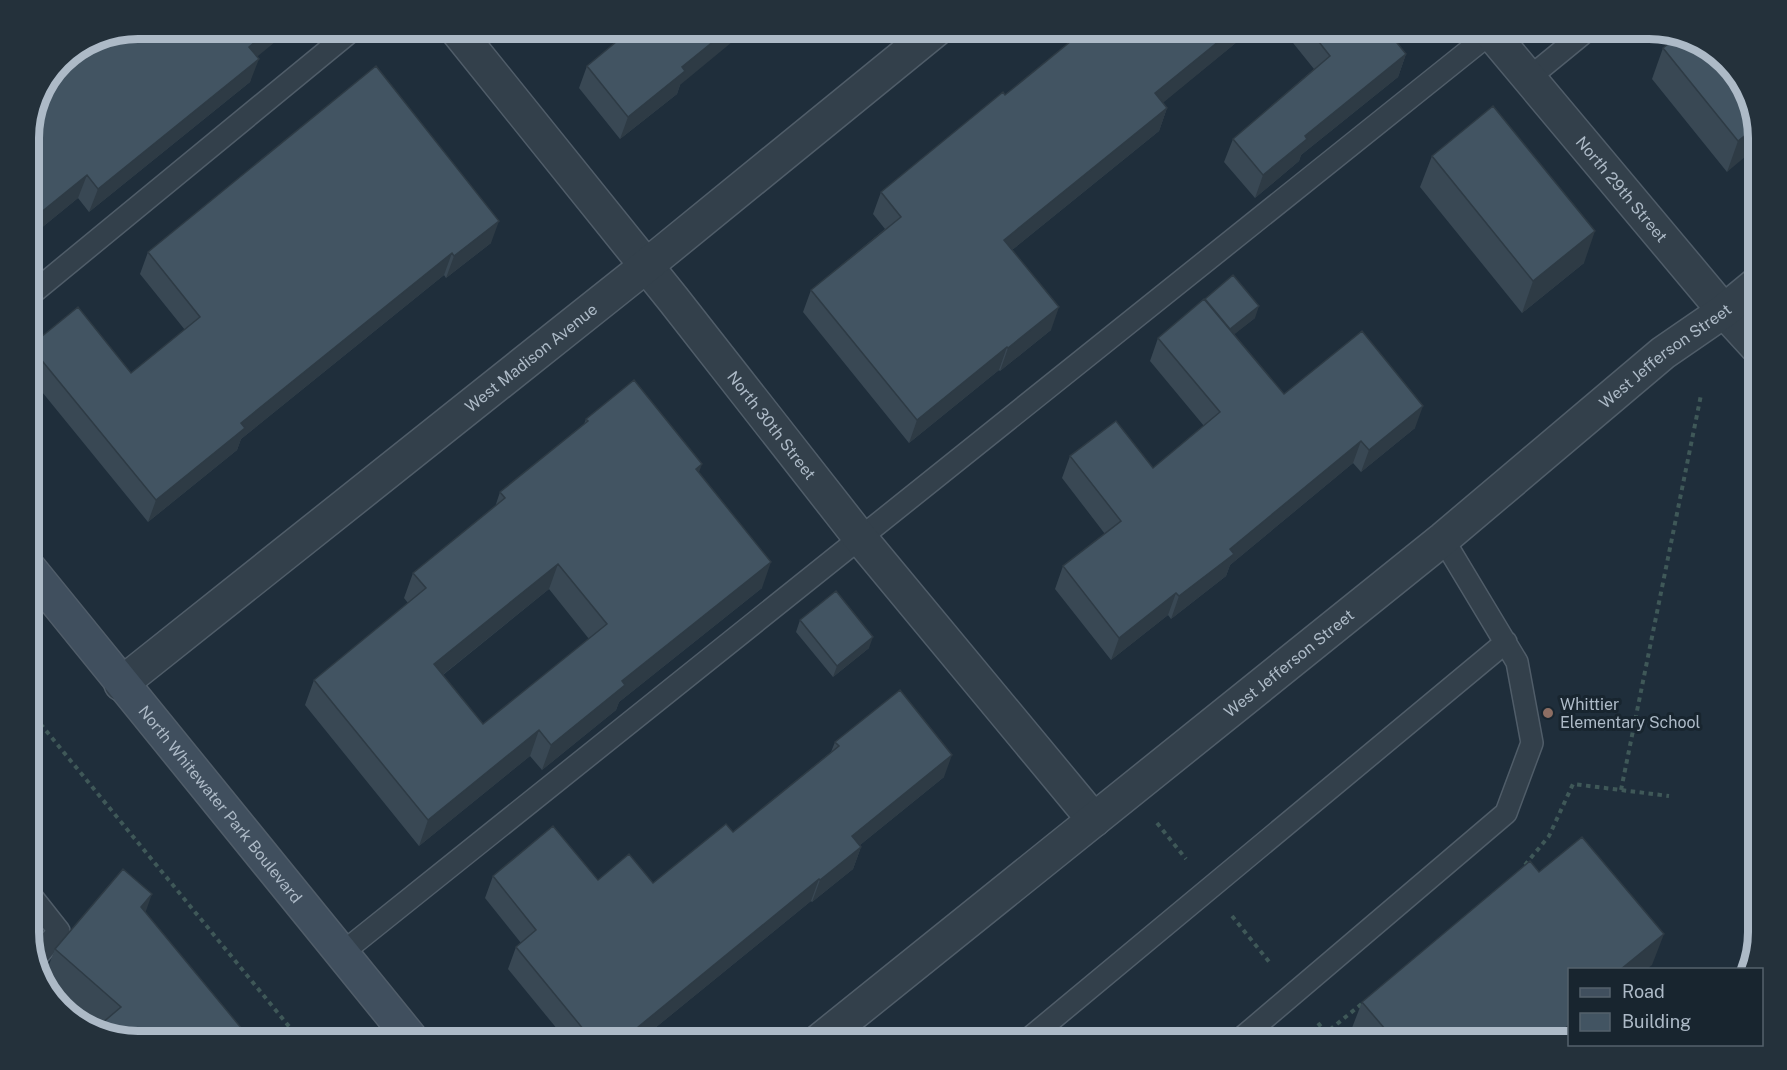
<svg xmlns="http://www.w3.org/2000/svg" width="1787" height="1070" font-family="'Public Sans',sans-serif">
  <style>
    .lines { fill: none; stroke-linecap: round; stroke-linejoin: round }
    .lane-casing { stroke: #505d69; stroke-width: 24 }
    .street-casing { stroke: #505d69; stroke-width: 36 }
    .secondary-casing { stroke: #505d69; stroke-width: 36 }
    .path { stroke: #3f5858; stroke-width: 4; stroke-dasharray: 4.5 4.5; stroke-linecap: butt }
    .lane { stroke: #33404b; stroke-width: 21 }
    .street { stroke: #33404b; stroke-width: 33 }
    .secondary { stroke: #404f5e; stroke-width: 33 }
    .wall { fill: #394854; fill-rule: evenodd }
    .shaded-wall { fill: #2e3b45 }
    .building { fill: #425462; stroke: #2e3b45; stroke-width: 1.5; fill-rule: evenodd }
    .education-dot { fill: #8d6e63; stroke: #18252f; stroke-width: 2 }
    .labels { text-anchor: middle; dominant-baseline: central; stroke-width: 6; stroke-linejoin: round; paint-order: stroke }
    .street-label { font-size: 16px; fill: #adbac7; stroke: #18252f }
    .poi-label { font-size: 16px; fill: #adbac7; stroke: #18252f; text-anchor: start }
    .rim { fill: none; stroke: #adbac7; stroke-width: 8 }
  </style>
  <rect width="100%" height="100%" fill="#1f2e3b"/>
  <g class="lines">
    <defs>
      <path id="lane" d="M1529,78L1590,28
        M29,296L355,28
        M29,893L59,931L35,959
        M342,953L1497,28
        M1026,1041L1506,642
        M1238,1041L1506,813L1532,743L1517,662L1443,539"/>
      <g id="street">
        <path id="s1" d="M455,28L673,299L861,539L1094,820"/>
        <path id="s2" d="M1487,28L1724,311L1758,348"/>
        <path id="s3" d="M121,684L646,266L938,28"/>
        <path id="s4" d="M819,1041L1443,539L1663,353L1724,311L1758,283"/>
      </g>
      <g id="secondary">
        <path id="s5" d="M29,568L413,1041"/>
      </g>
    </defs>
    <use href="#lane" class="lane-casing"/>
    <use href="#street" class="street-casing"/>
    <use href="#secondary" class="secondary-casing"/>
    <path class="path" d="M29,710L301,1041
      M1621,790L1701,395
      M1157,823L1186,859
      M1525,865L1549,836L1573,784L1669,796
      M1232,916L1271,964
      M1318,1023L1326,1033
      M1316,1041L1364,1002"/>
    <use href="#lane" class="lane"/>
    <use href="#street" class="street"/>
    <use href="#secondary" class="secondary"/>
  </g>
  <path class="wall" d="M1087,28H1254L1162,103L1167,108L1159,131L1012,250L1051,330L1000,371L999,370L909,443L803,312L811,290L885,229L873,214L881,192L1005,95Z
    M1281,28H1385L1406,54L1398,77L1301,155L1299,161L1255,198L1224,162L1233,139L1314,69Z
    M1663,48L1758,131L1727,172L1652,79Z
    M257,57L250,82L89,212L78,198L29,238V131Z
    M587,66L680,85L677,94L620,139L579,88Z
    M1432,156L1584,263L1522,313L1420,187Z
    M491,243L446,278L444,275L241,439L237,450L148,522L29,376V349L30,346L131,373L185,330L140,274L148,252Z
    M1255,318L1234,334L1284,394L1415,428L1361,472L1353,463L1230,565L1226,576L1171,619L1168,615L1111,660L1055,589L1063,566L1105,534L1062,478L1070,456L1153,468L1204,426L1150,361L1158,338Z
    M586,419L699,473L762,588L619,702L616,710L542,770L530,756L419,846L305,705L314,680L408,603L404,598L413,573L495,507L500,492L584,424ZM549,589L589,639L483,724L443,675Z
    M800,620L869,648L833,677L796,632Z
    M835,742L944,777L860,845L861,847L853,869L812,902L811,901L639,1041H567L508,969L516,947L521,943L485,898L493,876L653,883L733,832L831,752Z
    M1539,872L1652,965L1569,969V1041H1357L1350,1033L1362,1002Z
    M145,913L138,1041L83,1027L43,987L42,983L55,949Z"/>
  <path class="shaded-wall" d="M271,28H292L241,70L249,47Z
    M730,28H749L680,85L677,94L620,139L628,117L682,67Z
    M1235,28H1254L1147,116L1155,93Z
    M1406,54L1398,77L1301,155L1299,161L1255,198L1263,175L1305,136Z
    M259,59L250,82L89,212L98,189Z
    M1167,108L1159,131L996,263L1004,240Z
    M1757,126L1758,131V146L1727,172L1738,141Z
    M87,175L78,198L29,238V222Z
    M499,221L491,243L446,278L454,256Z
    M1595,231L1584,263L1522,313L1533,281Z
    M452,253L444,275L241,439L237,450L148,522L156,500L241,423Z
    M1259,306L1255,318L1226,341L1230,329Z
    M1059,307L1051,330L1000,371L1008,348Z
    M1007,347L999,370L909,443L917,420Z
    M1423,406L1415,428L1361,472L1369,450Z
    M1361,441L1353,463L1230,565L1226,576L1171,619L1179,596L1230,549Z
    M702,464L693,489L696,469Z
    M771,562L762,588L619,702L616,710L542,770L551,745L622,681Z
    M558,564L549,589L425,689L434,664Z
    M1176,593L1168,615L1111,660L1119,638Z
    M873,637L869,648L833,677L837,666Z
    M539,730L530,756L419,846L428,820Z
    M952,755L944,777L844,858L852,836Z
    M861,847L853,869L812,902L820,880Z
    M819,879L811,901L639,1041H621Z
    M152,894L136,939L141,907Z
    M1664,934L1652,965L1647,969H1621Z
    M1569,1025V1041H1550Z"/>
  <path class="building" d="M138,28H271L249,47L259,59L98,189L87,175L29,222V131L61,60L97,37Z
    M633,28H730L682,67L685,71L628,117L587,66Z
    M1087,28H1235L1155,93L1167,108L1004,240L1059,307L1008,348L1007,347L917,420L811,290L901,217L881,192L1003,92L1005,95Z
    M1308,28H1385L1406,54L1305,136L1307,139L1263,175L1233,139L1330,56Z
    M1678,36L1704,43L1744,83L1757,126L1738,141L1663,48Z
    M376,66L499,221L454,256L452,253L241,423L245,428L156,500L30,346L78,307L131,373L200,317L148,252Z
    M1493,106L1595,231L1533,281L1432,156Z
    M1233,275L1259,306L1230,329L1205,299Z
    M1204,299L1284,394L1362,331L1423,406L1369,450L1361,441L1230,549L1234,554L1179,596L1176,593L1119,638L1063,566L1121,521L1070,456L1116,421L1153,468L1220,412L1158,338Z
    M634,380L702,464L696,469L771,562L622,681L625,685L551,745L539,730L428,820L314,680L426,588L413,573L505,498L500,492L588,421L586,419ZM558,564L607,624L483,724L434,664Z
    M836,591L873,637L837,666L800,620Z
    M900,690L952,755L852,836L861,847L820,880L819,879L621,1041H593L516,947L536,930L493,876L553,826L598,880L629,854L653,883L726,824L733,832L839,746L835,742Z
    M1582,837L1664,934L1621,969H1569V1025L1550,1041H1370L1385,1029L1362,1002L1530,861L1539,872Z
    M123,869L152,894L141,907L252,1041H138L94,1030L121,1007L55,949Z"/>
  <circle class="education-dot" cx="1548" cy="713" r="6"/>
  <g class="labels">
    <g class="street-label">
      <text stroke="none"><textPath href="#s2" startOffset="210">North 29th Street</textPath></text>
      <text stroke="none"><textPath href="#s4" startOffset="1089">West Jefferson Street</textPath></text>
      <text stroke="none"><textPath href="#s3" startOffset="524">West Madison Avenue</textPath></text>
      <text stroke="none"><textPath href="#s1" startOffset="508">North 30th Street</textPath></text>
      <text stroke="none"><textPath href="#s4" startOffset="603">West Jefferson Street</textPath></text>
      <text stroke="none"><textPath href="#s5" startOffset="304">North Whitewater Park Boulevard</textPath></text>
    </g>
    <g class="poi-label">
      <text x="1560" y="704">Whittier<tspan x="1560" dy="18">Elementary School</tspan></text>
    </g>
  </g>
  <path d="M0 0H1787V1070H0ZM138 39H1649A99 99 0 0 1 1748 138V932A99 99 0 0 1 1649 1031H138A99 99 0 0 1 39 932V138A99 99 0 0 1 138 39Z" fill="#24313b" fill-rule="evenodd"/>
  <path class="rim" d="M138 39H1649A99 99 0 0 1 1748 138V932A99 99 0 0 1 1649 1031H138A99 99 0 0 1 39 932V138A99 99 0 0 1 138 39Z"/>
  <rect x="1568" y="968" width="195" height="78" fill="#18252f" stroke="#54616c" stroke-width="1.5"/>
  <rect x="1580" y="988" width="30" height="9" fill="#404f5e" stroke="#54616c" stroke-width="1.5"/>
  <text x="1622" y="998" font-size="18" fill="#adbac7">Road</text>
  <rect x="1580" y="1013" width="30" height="18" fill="#425462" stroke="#54616c" stroke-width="1.5"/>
  <text x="1622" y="1028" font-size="18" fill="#adbac7">Building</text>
</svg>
